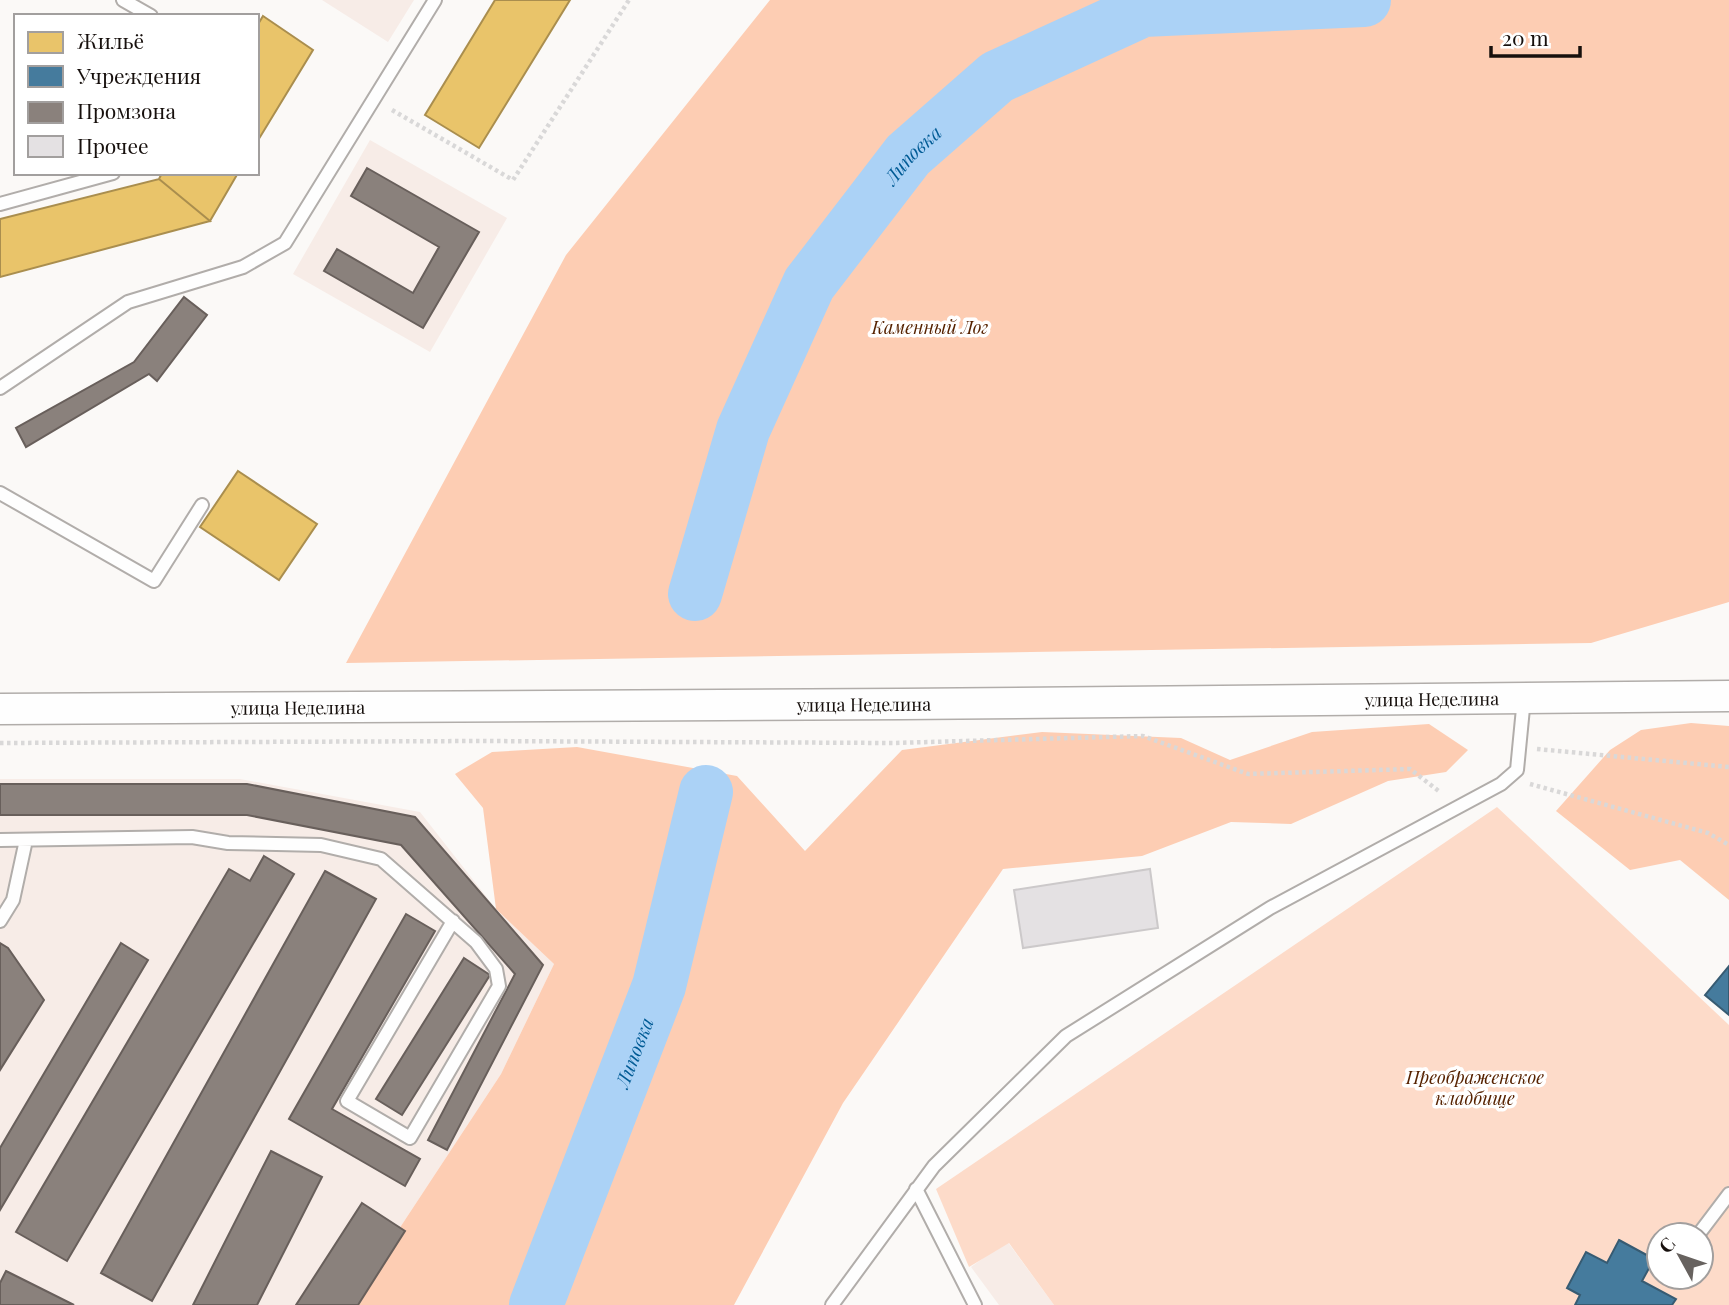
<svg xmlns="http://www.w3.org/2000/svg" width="1729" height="1305" font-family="'Playfair Display',serif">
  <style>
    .industrial { fill: #f7ece7 }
    .green { fill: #fddbc9; fill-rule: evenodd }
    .forest { fill: #fdcdb3 }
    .homes { fill: #e9c46a; stroke: #aa8e4e; stroke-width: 2 }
    .public { fill: #457b9d; stroke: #375b72; stroke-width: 2 }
    .industry { fill: #8a817c; stroke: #685f5b; stroke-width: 2 }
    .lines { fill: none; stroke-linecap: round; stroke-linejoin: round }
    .river { stroke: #abd2f6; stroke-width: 54 }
    .building { fill: #e4e1e3; stroke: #ccc9ca; stroke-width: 2 }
    .service-casing { stroke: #b1adaa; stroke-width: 16 }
    .tertiary-casing { stroke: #b1adaa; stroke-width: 33 }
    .path { stroke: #d9d8d8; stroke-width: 4.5; stroke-dasharray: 3.5 3.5; stroke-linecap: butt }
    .service { stroke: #fefefe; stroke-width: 12 }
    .tertiary { stroke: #fefefe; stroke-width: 30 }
    .labels { text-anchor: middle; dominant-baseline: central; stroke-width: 7; stroke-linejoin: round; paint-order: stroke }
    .park-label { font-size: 18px; font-style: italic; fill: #562200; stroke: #fff }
    .street-label { font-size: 18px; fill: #17100d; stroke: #fff }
    .water-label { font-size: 19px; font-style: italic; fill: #005b95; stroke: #fff }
  </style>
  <rect width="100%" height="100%" fill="#fbf9f7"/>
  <path class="industrial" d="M322,0H414L388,42Z
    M370,140L507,218L430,352L293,274Z
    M0,779H240L420,812L496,909L554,964L501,1074L349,1305H0Z
    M1007,1241L1054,1305H999L971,1267Z"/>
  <path class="green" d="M1497,807L1729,1025V1305H1054L1009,1243L969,1267L936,1189ZM1659,1235H1701V1277H1659Z"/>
  <path class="forest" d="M770,0H1729V602L1591,643L346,663L566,255Z
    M1691,723L1729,726V900L1680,860L1630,870L1556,811L1610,750L1641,730Z
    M1429,724L1468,750L1446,772L1388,781L1291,824L1231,822L1142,856L1003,869L843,1103L734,1305H349L501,1074L554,964L496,909L483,808L455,774L492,752L577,747L737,776L805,851L902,750L1042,732L1181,738L1230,760L1312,732Z"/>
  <path class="homes" d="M495,0H570L479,148L425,115Z
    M263,16L313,50L257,142V26Z
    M162,173H238L210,221L159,179Z
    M159,179L210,221L0,277V219Z
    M238,471L317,524L279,580L200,527Z"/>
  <path class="public" d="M1729,966V1015L1705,995Z
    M1619,1240L1654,1259L1642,1281L1676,1299L1672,1305H1575L1580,1295L1567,1288L1586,1252L1607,1263Z"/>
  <path class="industry" d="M367,168L479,232L423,328L324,271L337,249L413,293L439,247L351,196Z
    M184,297L207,315L157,381L149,374L26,447L16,428L134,362Z
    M0,784H247L415,817L543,965L447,1150L428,1140L515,974L401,845L247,815H0Z
    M264,856L294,874L67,1261L16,1232L229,869L250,881Z
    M325,871L376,899L152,1301L101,1273Z
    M406,914L435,931L332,1109L420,1159L405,1186L289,1119Z
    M0,943L8,948L44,1000L0,1070Z
    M121,943L148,960L0,1210V1148Z
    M464,958L490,975L402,1115L376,1099Z
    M271,1151L322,1177L257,1305H193Z
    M362,1203L405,1231L358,1305H296Z
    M6,1271L74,1305H0V1283Z"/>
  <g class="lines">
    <g class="river">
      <path id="s1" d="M695,594L743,430L809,284L908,155L997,77L1143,10L1364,0"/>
      <path id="s2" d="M536,1305L659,986L706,792"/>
    </g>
  </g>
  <path class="building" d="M1150,869L1158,928L1023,948L1014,890Z"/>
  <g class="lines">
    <defs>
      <path id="service" d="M123,0L151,16
        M0,204L113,173
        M0,388L128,302L243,267L285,243L435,0
        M0,493L154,581L202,505
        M0,840L192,837L228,843L321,845L381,859L476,942L496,969L499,986L410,1138L347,1101L453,921
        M0,921L13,900L26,840
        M916,1189L975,1305
        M1698,1235L1729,1194
        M832,1305L934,1166L1066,1036L1270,908L1501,784L1517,770L1524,698"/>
      <g id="tertiary">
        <path id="s3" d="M0,709L902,704L1729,696"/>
      </g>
    </defs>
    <use href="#service" class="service-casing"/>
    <use href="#tertiary" class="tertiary-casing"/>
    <path class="path" d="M392,110L513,180L629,0
      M0,743L480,741L893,743L1143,736L1248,774L1410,769L1440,792
      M1537,749L1729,767
      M1530,784L1708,833L1729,845"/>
    <use href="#service" class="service"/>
    <use href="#tertiary" class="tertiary"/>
  </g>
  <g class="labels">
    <g class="park-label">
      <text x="930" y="327">Каменный Лог</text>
      <text x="1475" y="1077">Преображенское<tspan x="1475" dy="21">кладбище</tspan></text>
    </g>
    <g class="street-label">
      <text stroke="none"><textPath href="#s3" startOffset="1432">улица Неделина</textPath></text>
      <text stroke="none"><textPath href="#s3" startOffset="864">улица Неделина</textPath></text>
      <text stroke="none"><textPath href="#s3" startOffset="298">улица Неделина</textPath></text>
    </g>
    <g class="water-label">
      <text stroke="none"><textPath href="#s1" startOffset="497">Липовка</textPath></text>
      <text stroke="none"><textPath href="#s2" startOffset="271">Липовка</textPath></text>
    </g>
  </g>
  <rect x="14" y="14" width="245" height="161" fill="#ffffff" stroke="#a29f9e" stroke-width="2"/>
  <rect x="28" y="32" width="35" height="21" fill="#e9c46a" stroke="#a29f9e" stroke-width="2"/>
  <text x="77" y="49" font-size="21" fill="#17100d">Жильё</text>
  <rect x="28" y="66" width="35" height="21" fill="#457b9d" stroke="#a29f9e" stroke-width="2"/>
  <text x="77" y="84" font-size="21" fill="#17100d">Учреждения</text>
  <rect x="28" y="102" width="35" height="21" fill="#8a817c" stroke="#a29f9e" stroke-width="2"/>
  <text x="77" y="119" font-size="21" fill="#17100d">Промзона</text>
  <rect x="28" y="136" width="35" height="21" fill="#e4e1e3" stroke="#a29f9e" stroke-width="2"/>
  <text x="77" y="154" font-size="21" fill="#17100d">Прочее</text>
  <g transform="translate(1680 1256) rotate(310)"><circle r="33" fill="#ffffff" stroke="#a29f9e" stroke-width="2"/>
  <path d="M0-5L12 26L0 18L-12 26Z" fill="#67625f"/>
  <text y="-10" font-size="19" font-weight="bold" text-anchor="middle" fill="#17100d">С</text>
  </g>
  <path d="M1491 46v10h89v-10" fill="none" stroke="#17100d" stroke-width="3.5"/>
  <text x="1502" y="46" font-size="21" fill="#17100d" stroke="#ffffff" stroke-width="5" paint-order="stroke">20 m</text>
</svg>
